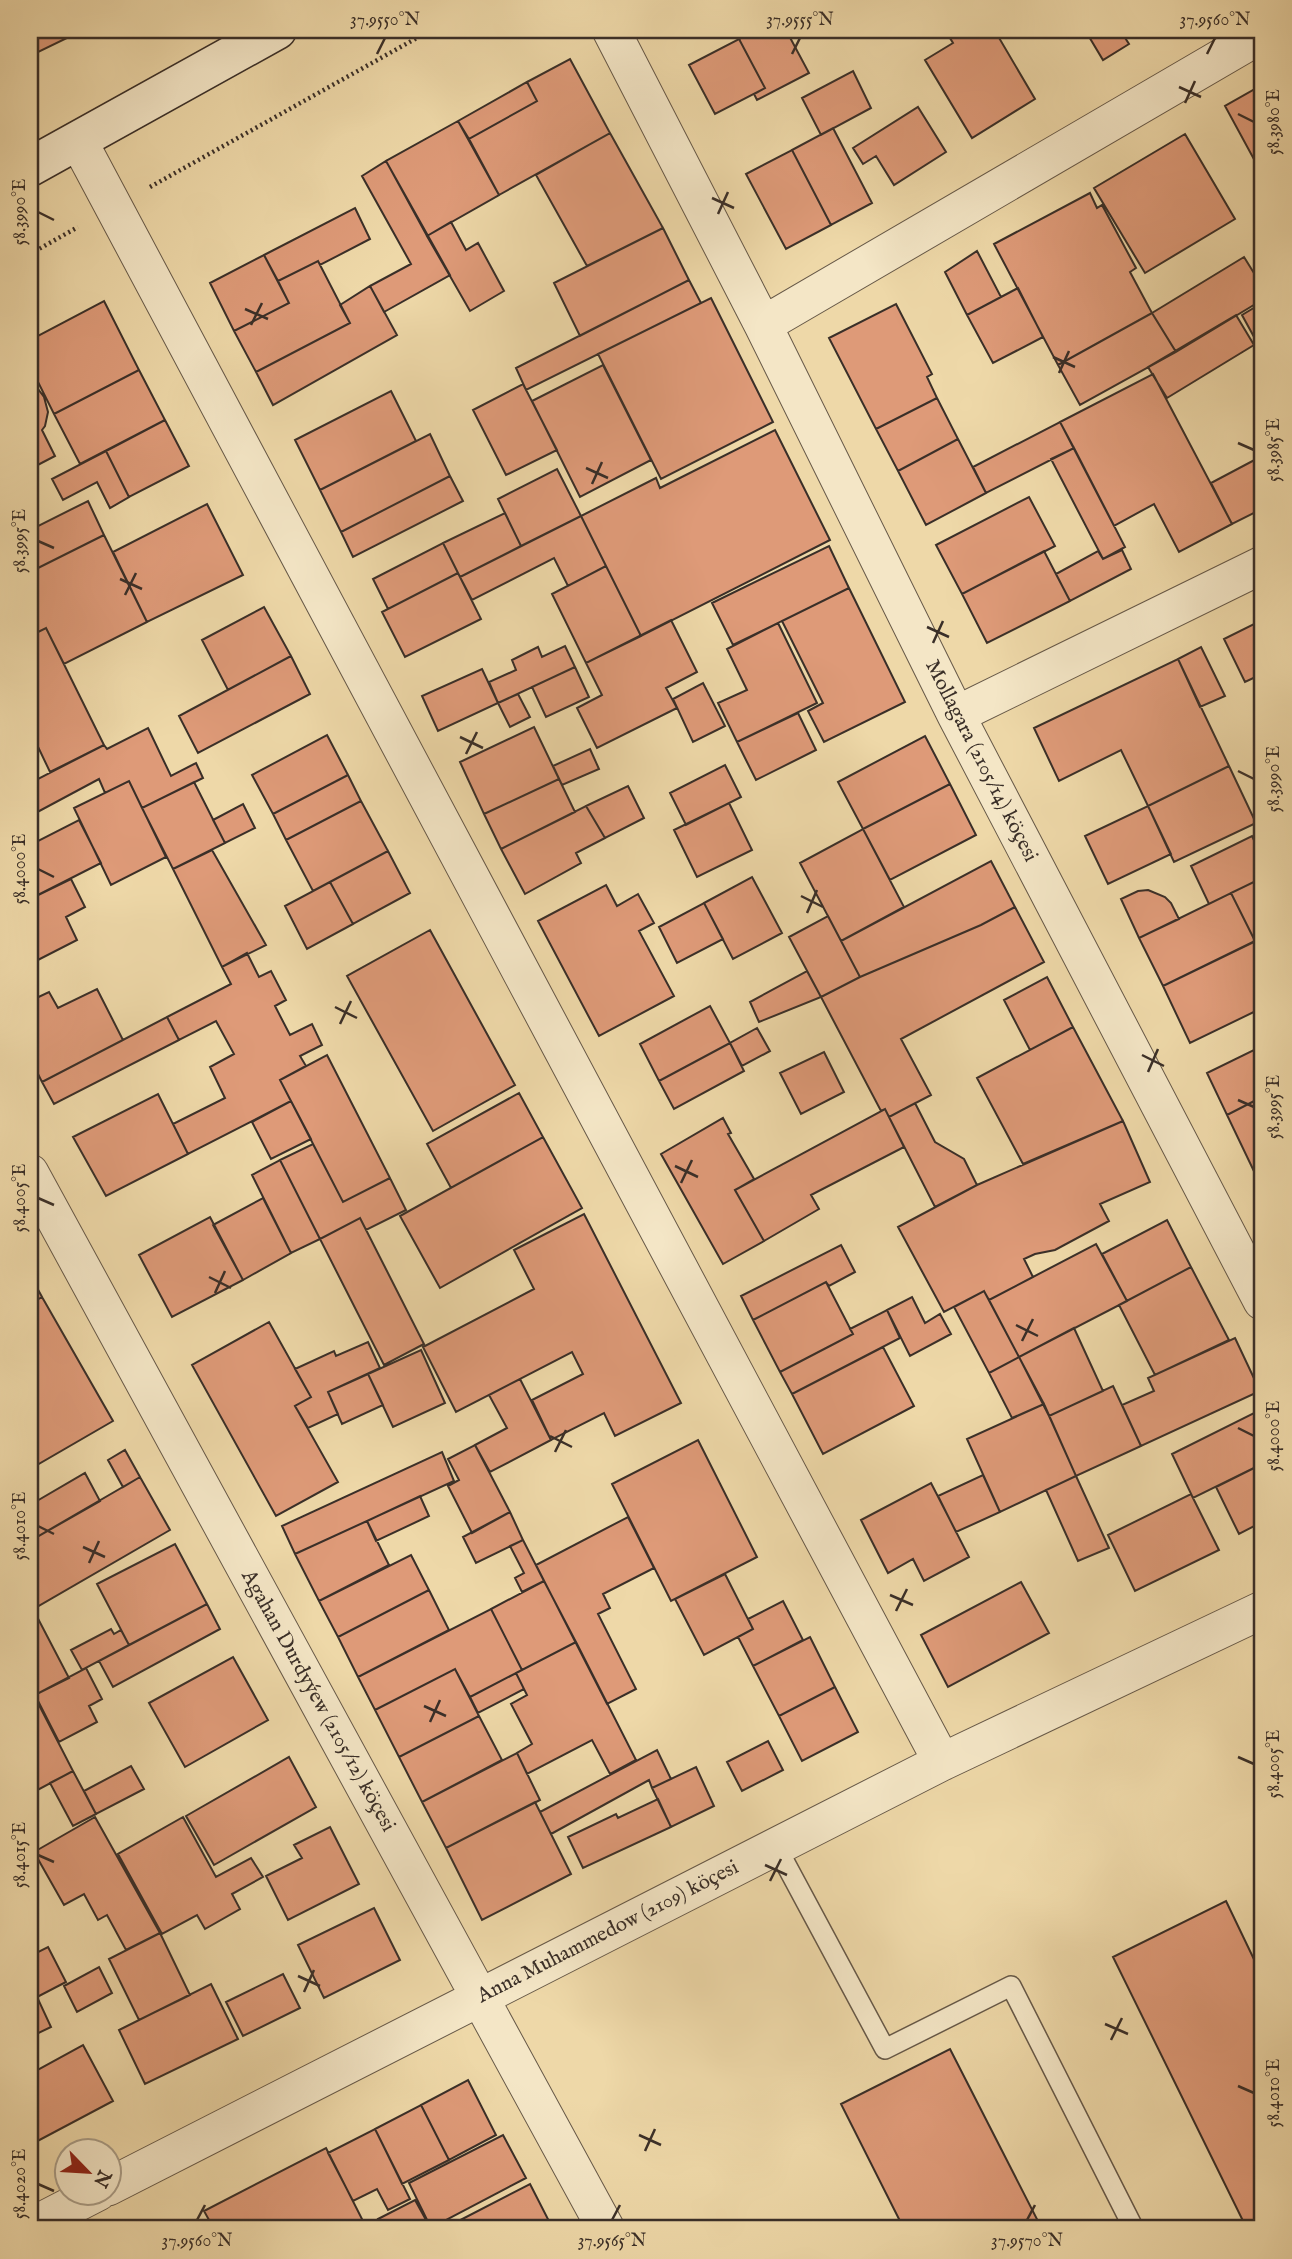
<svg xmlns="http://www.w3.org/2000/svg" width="1292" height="2259" font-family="'IM FELL English',serif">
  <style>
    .building { fill: #de9a78; stroke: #3a2f28; stroke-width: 2 }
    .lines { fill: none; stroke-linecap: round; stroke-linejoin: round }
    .lane-casing { stroke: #675948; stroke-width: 22 }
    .street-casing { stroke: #675948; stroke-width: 39 }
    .secondary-casing { stroke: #3a2f28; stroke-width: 41 }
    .path { stroke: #3a2f28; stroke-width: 4.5; stroke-dasharray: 2 3.5; stroke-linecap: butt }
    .lane { stroke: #f4e6c6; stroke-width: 19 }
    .street { stroke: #f4e6c6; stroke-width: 37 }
    .secondary { stroke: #f4e6c6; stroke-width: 38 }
    .ticks { fill: none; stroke: #3a2f28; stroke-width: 2.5 }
    .labels { text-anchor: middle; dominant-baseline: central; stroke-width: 7; stroke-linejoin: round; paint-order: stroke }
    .street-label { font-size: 21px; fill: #3a2f28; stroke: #f4e6c6 }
    .neatline { fill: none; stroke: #3a2f28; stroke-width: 2.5 }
    .ticks-label { font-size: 18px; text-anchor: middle; fill: #3a2f28 }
  </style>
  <rect width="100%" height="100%" fill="#eed8a8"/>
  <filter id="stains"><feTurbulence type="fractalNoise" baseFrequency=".00286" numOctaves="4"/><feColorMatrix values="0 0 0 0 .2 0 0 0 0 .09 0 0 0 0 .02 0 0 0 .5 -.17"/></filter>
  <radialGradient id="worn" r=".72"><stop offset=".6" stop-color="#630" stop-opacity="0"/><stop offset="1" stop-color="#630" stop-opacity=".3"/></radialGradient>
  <path class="building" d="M30,30H66L69,37L30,56Z
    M756,30H786L809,73L757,100L754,94L765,88L739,39Z
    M964,30H997L995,31L1035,99L972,138L925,60L953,43L950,38Z
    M1085,30H1120L1129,44L1103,60Z
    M739,39L765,88L715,114L689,65Z
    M570,59L610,133L499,195L469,139L537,101L527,82Z
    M853,71L871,108L821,135L802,98Z
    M527,82L537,101L469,139L458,121Z
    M1262,85V174L1225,106Z
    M918,107L946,152L894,185L876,156L863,164L853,148Z
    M458,121L499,195L427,236L386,161Z
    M833,128L872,203L831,225L792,150Z
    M610,133L663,228L587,266L536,175Z
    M1185,134L1235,219L1145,273L1094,188Z
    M792,150L831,225L786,249L746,174Z
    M386,161L450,275L384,312L370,286L411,264L362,176Z
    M1090,193L1097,208L1102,205L1136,268L1130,272L1152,313L1058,365L994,244Z
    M355,208L370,239L320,265L318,261L278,281L264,255Z
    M451,222L466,250L478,243L504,291L470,311L427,236Z
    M663,228L689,280L580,336L554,283Z
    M977,251L1001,297L967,315L945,272Z
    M264,255L289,303L234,331L210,283Z
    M1244,257L1262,286V300L1176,352L1152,313Z
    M318,261L350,323L256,372L234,331L289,303L278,281Z
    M689,280L701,303L526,390L516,368Z
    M370,286L397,335L273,405L256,372L350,323L340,305Z
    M1018,288L1043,337L993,363L967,315Z
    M711,298L773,422L661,479L598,354Z
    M104,301L139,370L54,414L30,366V340Z
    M1262,303V344L1259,346L1242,315Z
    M896,304L932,374L927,377L937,398L876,429L829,338Z
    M1152,313L1176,352L1080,405L1058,365Z
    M1236,315L1254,345L1167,398L1148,367Z
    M603,365L651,460L580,497L532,401Z
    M139,370L165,420L80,464L54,414Z
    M1153,374L1232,524L1179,552L1154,504L1114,526L1060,422Z
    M30,383L35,385L44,397L48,412L45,426L42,430L55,456L30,469Z
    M523,384L557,450L506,475L473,410Z
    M391,391L416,441L320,490L295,440Z
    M937,398L958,439L898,471L876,429Z
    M165,420L189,466L129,497L106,451Z
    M1060,422L1074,448L986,493L973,467Z
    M775,430L830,540L641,636L581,516L656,478L660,488Z
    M430,434L450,476L341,532L320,490Z
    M958,439L986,493L926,525L898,471Z
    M1074,448L1125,547L1103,559L1051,459Z
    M106,451L129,497L110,508L97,482L63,500L52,479Z
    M1262,456V509L1232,524L1211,483Z
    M557,469L581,516L521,546L498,499Z
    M450,476L463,501L353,557L341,532Z
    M1029,497L1055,546L962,594L936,545Z
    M88,501L104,535L30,572V530Z
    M207,504L243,575L147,622L113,552Z
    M505,513L521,546L460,577L443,543Z
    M581,516L606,566L568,586L554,558L472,600L460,577Z
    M104,535L147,622L64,664L46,628L36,633L30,620V572Z
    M443,543L458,573L388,609L373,579Z
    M829,546L849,588L733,645L712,603Z
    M1122,550L1131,569L1070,601L1056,574L1098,551L1103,559Z
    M1044,551L1070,601L987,643L962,594Z
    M606,566L641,636L586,663L552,594Z
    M458,573L481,619L405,657L382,612Z
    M849,588L905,702L824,742L808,711L823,703L782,621Z
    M264,607L291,656L228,690L202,640Z
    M671,620L697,672L666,688L677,708L597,748L577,708L602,695L586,663Z
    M1262,620V674L1245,682L1224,639Z
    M778,623L817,703L737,742L718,703L747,690L727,649Z
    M46,628L104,745L50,772L30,730V636Z
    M565,646L575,667L498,703L489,682L516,670L512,660L538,647L542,657Z
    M1201,647L1225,696L1200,707L1178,659Z
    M291,656L310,694L198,753L179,716Z
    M1178,659L1229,766L1148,806L1121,750L1059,781L1034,728Z
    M575,667L589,697L546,717L532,687Z
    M482,669L498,703L438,731L422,696Z
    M703,683L725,726L693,742L673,699Z
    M518,694L530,717L510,727L498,703Z
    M798,713L816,750L756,780L737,742Z
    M534,727L559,779L484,814L460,762Z
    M148,728L171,776L196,763L203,778L142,808L129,781L105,793L99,779L30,816V783L104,745L107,749Z
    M327,735L348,775L273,814L252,775Z
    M925,736L950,784L863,829L838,782Z
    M590,749L599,769L562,785L553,766Z
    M725,765L741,797L686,825L670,793Z
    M1229,766L1256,823L1174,862L1148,806Z
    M348,775L361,801L286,840L273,814Z
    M559,779L575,812L501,849L484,814Z
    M129,781L166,857L111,885L74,808Z
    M194,782L225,843L173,869L142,808Z
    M950,784L976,835L890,880L863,829Z
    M628,786L644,818L605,838L586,806Z
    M361,801L388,851L313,891L286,840Z
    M729,803L752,850L697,877L674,830Z
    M243,804L255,828L225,843L213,820Z
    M586,806L605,838L576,853L581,863L525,894L501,849Z
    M1148,806L1171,854L1108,884L1085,836Z
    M79,820L101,863L30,899V845Z
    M863,829L904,907L841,941L800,863Z
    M1252,836L1262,857V878L1209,904L1191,866Z
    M212,850L266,945L222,967L173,869Z
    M388,851L410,893L353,924L330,882Z
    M991,861L1015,907L981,925L860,977L841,941Z
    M752,877L782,933L733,959L704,903Z
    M1262,878V938L1255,941L1231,893Z
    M71,879L85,907L66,917L77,940L30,964V899Z
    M330,882L353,924L307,949L285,906Z
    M606,885L617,906L638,894L654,923L639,931L674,996L599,1036L538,921Z
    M1148,890L1165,897L1171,903L1179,919L1139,938L1121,899L1138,891Z
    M1231,893L1255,941L1163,986L1139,938Z
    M704,903L723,939L677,963L659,927Z
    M1015,907L1044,962L901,1039L931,1095L889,1117L885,1109L881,1111L821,997L860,977L981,925Z
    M828,916L860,977L821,997L789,937Z
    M430,930L515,1085L433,1131L347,976Z
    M1262,938V1008L1190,1043L1163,986Z
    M247,953L259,977L271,971L286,1000L275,1006L290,1035L312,1024L322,1045L300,1056L306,1066L280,1080L291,1101L188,1154L173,1124L225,1098L210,1067L234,1054L216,1021L179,1040L167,1017L231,984L222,967Z
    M807,971L821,997L759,1022L750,1002Z
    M1047,977L1073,1027L1030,1050L1004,1000Z
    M97,989L123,1040L42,1082L30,1058V1001L49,992L58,1008Z
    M710,1006L730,1043L659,1081L640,1044Z
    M167,1017L179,1040L54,1104L42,1082Z
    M1073,1027L1123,1121L1023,1164L977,1078Z
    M757,1028L770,1051L742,1066L730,1043Z
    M730,1043L744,1071L674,1109L659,1081Z
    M1262,1046V1097L1227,1115L1207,1073Z
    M824,1052L844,1092L801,1114L780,1073Z
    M327,1055L390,1178L343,1202L280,1080Z
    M519,1093L543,1137L451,1188L427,1144Z
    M158,1094L188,1154L106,1196L73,1137Z
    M1262,1097V1188L1227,1115Z
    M291,1101L311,1139L271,1159L252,1122Z
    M915,1103L935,1142L964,1159L977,1185L935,1207L889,1117Z
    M885,1109L904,1147L811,1195L819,1209L764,1241L735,1190Z
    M723,1118L731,1133L728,1134L754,1179L735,1190L764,1241L723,1264L661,1154Z
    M1123,1121L1150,1182L1100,1204L1109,1221L1055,1250L1035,1254L1024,1259L1033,1277L989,1300L984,1291L944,1312L898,1227L977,1185Z
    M543,1137L582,1208L440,1288L400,1216Z
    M313,1144L343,1202L390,1178L406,1210L366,1230L360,1218L320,1239L280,1160Z
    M280,1160L320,1239L291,1253L252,1175Z
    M263,1198L291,1253L243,1280L213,1225Z
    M584,1214L681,1403L615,1436L604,1413L551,1440L532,1400L583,1374L572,1352L456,1412L423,1347L534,1289L514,1250Z
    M210,1217L243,1280L172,1317L139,1255Z
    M360,1218L424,1344L384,1365L320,1239Z
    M1167,1220L1191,1267L1127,1301L1102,1254Z
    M1096,1244L1127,1301L1019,1357L989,1300Z
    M841,1245L855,1272L829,1286L826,1282L753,1320L741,1296Z
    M1191,1267L1229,1340L1155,1375L1119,1305Z
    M30,1275L42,1297L30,1304Z
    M826,1282L853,1334L780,1372L753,1320Z
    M984,1291L1019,1357L989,1373L954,1307Z
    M42,1297L113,1421L30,1469V1304Z
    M912,1297L925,1323L940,1314L951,1334L910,1356L887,1310Z
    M887,1310L900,1338L792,1394L780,1372L853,1334L850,1329Z
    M269,1322L311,1397L295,1406L338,1482L276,1516L192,1365Z
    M1074,1328L1103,1391L1049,1416L1019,1357Z
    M1235,1338L1260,1391L1141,1446L1122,1405L1154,1391L1148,1378Z
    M368,1342L380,1368L328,1392L338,1414L308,1428L295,1406L311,1397L295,1369L334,1351L336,1356Z
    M883,1347L914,1406L823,1454L792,1394Z
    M421,1350L445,1403L393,1427L368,1374Z
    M1019,1357L1044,1404L1012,1418L989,1373Z
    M368,1374L383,1405L342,1424L328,1392Z
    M520,1379L551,1440L490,1472L475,1445L507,1428L489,1395Z
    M1113,1386L1141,1446L1076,1476L1049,1416Z
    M1044,1404L1076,1476L1000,1512L967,1439Z
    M1262,1409V1464L1193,1498L1172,1454Z
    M698,1440L757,1557L671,1601L612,1484Z
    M475,1445L510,1512L472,1533L448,1486L459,1480L448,1459Z
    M125,1450L140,1477L123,1487L108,1460Z
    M442,1452L454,1481L295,1554L282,1526Z
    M1262,1464V1522L1239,1534L1216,1487Z
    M85,1473L100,1501L30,1541V1505Z
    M983,1475L1000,1512L956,1532L938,1496Z
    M1076,1476L1109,1548L1078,1561L1046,1490Z
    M140,1477L170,1530L35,1608L30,1598V1541Z
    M931,1483L969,1557L924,1581L913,1559L888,1573L861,1520Z
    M1191,1494L1219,1550L1135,1591L1108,1535Z
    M420,1496L429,1516L376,1541L367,1521Z
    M510,1512L523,1540L476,1563L463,1537Z
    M628,1517L654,1568L603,1594L610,1608L598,1614L636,1689L607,1704L536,1565Z
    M367,1521L389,1565L319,1601L295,1554Z
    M523,1540L544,1581L522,1592L515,1578L524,1573L510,1546Z
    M175,1544L207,1604L129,1645L97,1584Z
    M411,1555L429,1590L338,1637L319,1601Z
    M725,1574L753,1629L704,1655L675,1599Z
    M544,1581L576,1642L522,1670L491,1609Z
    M1021,1582L1049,1633L948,1687L921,1635Z
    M429,1590L449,1630L358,1677L338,1637Z
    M783,1601L803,1640L753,1666L738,1637L753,1629L748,1619Z
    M207,1604L220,1629L113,1687L99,1661Z
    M33,1609L69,1678L35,1695L30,1687V1611Z
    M491,1609L522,1670L470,1697L455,1669L375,1710L358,1677Z
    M111,1629L114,1634L121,1630L129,1645L82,1670L71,1650Z
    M810,1637L835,1687L779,1716L753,1666Z
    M576,1642L636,1760L610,1774L592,1740L527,1774L517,1753L532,1744L511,1704L527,1695L516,1673Z
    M233,1657L268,1720L185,1767L149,1703Z
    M86,1668L102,1699L89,1706L97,1722L59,1742L35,1695Z
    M455,1669L479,1716L399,1757L375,1710Z
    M516,1673L524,1689L478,1713L470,1697Z
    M835,1687L858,1732L802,1761L779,1716Z
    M39,1705L73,1771L30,1794V1710Z
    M479,1716L502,1760L422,1802L399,1757Z
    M768,1741L783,1770L742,1791L727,1762Z
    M657,1750L671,1779L652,1788L649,1780L551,1834L540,1812Z
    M517,1753L540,1800L446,1848L422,1802Z
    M289,1757L316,1807L214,1865L186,1816Z
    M131,1766L144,1789L96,1814L84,1791Z
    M696,1767L714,1806L671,1827L652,1788Z
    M73,1771L96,1814L73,1826L50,1783Z
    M658,1799L671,1827L583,1868L568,1837L616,1814L618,1818Z
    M535,1802L571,1874L482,1920L446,1848Z
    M95,1817L160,1933L126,1950L107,1915L98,1920L84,1894L64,1905L34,1852Z
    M183,1817L216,1877L251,1858L263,1877L232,1894L240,1909L205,1929L197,1915L162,1934L118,1854Z
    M330,1827L359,1884L288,1920L266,1876L302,1858L294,1845Z
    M1226,1901L1262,1976V2229H1247L1113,1957Z
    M374,1908L400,1960L324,1998L298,1945Z
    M160,1933L190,1995L139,2020L109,1959Z
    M48,1947L66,1982L37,1997L51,2027L30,2037L35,2046L30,2049V1956Z
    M99,1967L112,1993L77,2012L64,1986Z
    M283,1974L300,2008L243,2036L226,2002Z
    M211,1984L238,2039L145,2084L119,2030Z
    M83,2045L113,2101L30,2145V2074Z
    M950,2049L1042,2229H904L841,2104Z
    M468,2080L496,2135L449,2160L421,2105Z
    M421,2105L449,2160L402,2184L375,2129Z
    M375,2129L410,2199L388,2210L377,2189L353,2201L328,2153Z
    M503,2135L526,2178L431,2228L409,2183Z
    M326,2148L363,2221L347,2229H214L204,2211Z
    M530,2184L553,2229H443Z
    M415,2200L431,2229H384L378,2219Z"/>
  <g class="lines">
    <defs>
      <path id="lane" d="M776,1846L885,2049L1011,1986L1134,2229"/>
      <path id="street" d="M611,30L763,325L956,715L1262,1301
        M79,142L942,1762
        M763,325L1262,34
        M956,715L1262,565
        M30,1173L606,2229
        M108,2187L942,1762L1262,1610
        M30,2227L98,2192"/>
      <path id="secondary" d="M30,167L277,30"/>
    </defs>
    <use href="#lane" class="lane-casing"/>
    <use href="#street" class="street-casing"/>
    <use href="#secondary" class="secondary-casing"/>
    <path class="path" d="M150,187L431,30
      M30,254L78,227"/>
    <use href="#lane" class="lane"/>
    <use href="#street" class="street"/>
    <use href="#secondary" class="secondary"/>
  </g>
  <path class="ticks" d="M377,54L385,38M792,54L800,38M1207,54L1215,38M1179,87L1201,97M1185,103L1195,81M1238,114L1254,122M712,198L734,208M38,212L54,220M718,214L728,192M245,309L268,319M251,325L262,303M1053,357L1075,367M1059,373L1069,351M1238,443L1254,450M586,468L608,478M592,484L602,462M38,541L54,548M120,579L142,589M125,595L136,573M927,627L949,637M933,643L943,621M460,737L483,748M466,754L477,732M1238,771L1254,779M38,869L54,877M801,896L823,907M807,913L817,890M335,1007L357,1018M340,1024L351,1001M1142,1055L1164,1066M1148,1072L1158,1049M1238,1100L1254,1107M675,1166L698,1177M681,1183L692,1160M38,1198L54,1205M209,1277L231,1288M215,1293L225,1271M1016,1325L1038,1336M1022,1341L1033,1319M1238,1428L1254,1436M550,1436L572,1447M555,1452L566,1430M38,1526L54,1534M83,1547L105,1557M89,1563L99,1541M890,1595L913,1605M896,1611L907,1589M424,1706L446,1716M430,1722L440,1700M1238,1757L1254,1764M38,1855L54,1862M765,1865L787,1875M770,1881L781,1859M298,1976L320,1986M304,1992L314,1970M1105,2024L1128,2034M1111,2040L1122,2018M1238,2086L1254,2093M639,2135L661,2145M645,2151L655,2129M38,2184L54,2191M197,2220L205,2205M612,2220L620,2205M1027,2220L1035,2205"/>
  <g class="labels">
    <g class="street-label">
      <text transform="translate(981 761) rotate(63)">Mollagara (2105/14) köçesi</text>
      <text transform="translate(318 1701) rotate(61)">Agahan Durdyýew (2105/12) köçesi</text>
      <text transform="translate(608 1932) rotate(-27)">Anna Muhammedow (2109) köçesi</text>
    </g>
  </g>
  <rect width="1292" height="2259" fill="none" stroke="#eed8a8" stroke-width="77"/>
  <g transform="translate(88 2172) rotate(115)"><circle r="33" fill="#f4e6c6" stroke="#aa9d87" stroke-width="2"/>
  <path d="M0-5L12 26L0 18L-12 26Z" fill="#8f2418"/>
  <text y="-10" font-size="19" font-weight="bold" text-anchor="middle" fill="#3a2f28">N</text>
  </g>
  <rect x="38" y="38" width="1216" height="2182" class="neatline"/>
  <g class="ticks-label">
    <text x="385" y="25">37.9550°N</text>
    <text x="800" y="25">37.9555°N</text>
    <text x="1215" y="25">37.9560°N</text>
    <text transform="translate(1273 122) rotate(-90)" y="6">58.3980°E</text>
    <text transform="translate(19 212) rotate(-90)" y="6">58.3990°E</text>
    <text transform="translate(1273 450) rotate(-90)" y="6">58.3985°E</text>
    <text transform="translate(19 541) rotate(-90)" y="6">58.3995°E</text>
    <text transform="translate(1273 779) rotate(-90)" y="6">58.3990°E</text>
    <text transform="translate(19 869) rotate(-90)" y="6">58.4000°E</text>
    <text transform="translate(1273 1107) rotate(-90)" y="6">58.3995°E</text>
    <text transform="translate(19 1198) rotate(-90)" y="6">58.4005°E</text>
    <text transform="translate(1273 1436) rotate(-90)" y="6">58.4000°E</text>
    <text transform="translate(19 1526) rotate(-90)" y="6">58.4010°E</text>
    <text transform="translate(1273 1764) rotate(-90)" y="6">58.4005°E</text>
    <text transform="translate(19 1855) rotate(-90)" y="6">58.4015°E</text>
    <text transform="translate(1273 2093) rotate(-90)" y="6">58.4010°E</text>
    <text transform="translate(19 2184) rotate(-90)" y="6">58.4020°E</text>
    <text x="197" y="2246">37.9560°N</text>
    <text x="612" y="2246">37.9565°N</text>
    <text x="1027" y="2246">37.9570°N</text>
  </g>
  <rect width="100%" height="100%" filter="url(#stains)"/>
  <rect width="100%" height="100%" fill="url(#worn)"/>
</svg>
